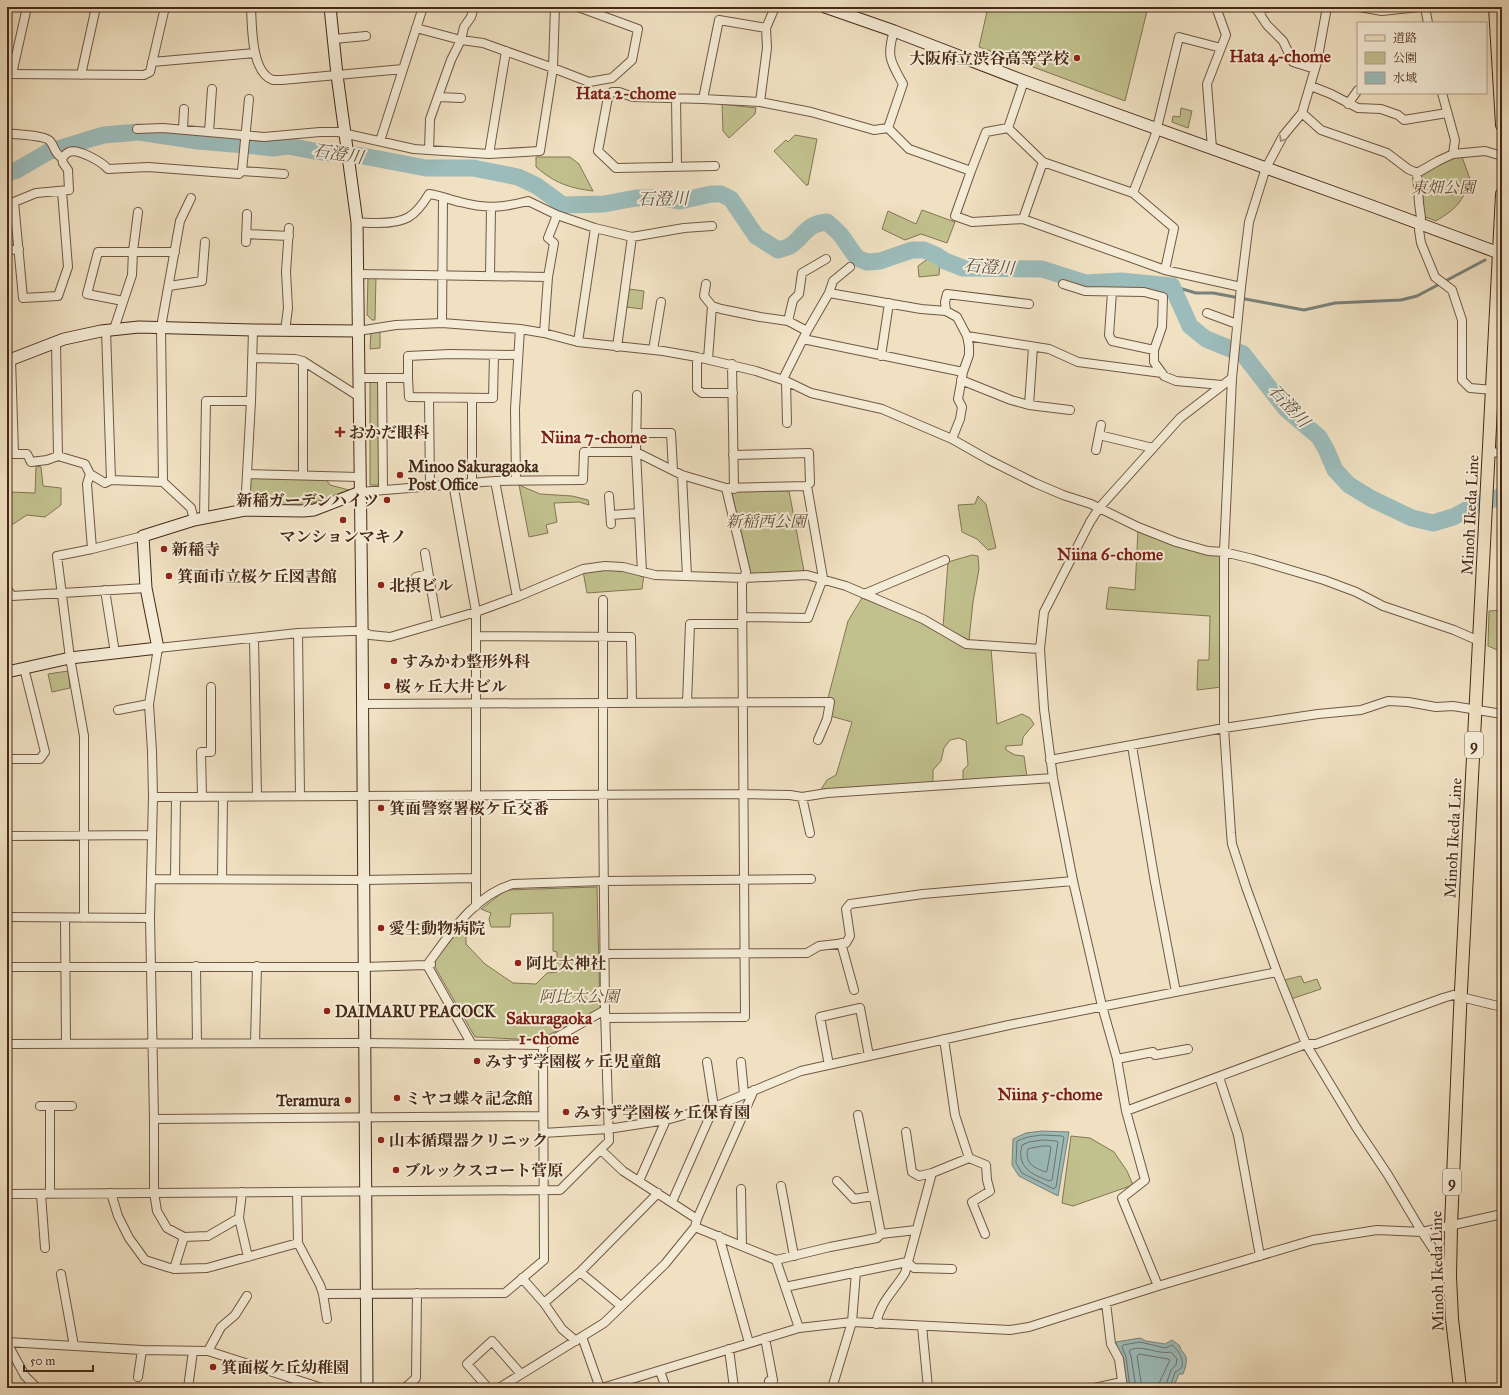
<svg xmlns="http://www.w3.org/2000/svg" width="1509" height="1395" font-family="'IM FELL Great Primer','Noto Serif JP',serif">
  <style>
    .green { fill: #c1c18e; stroke: #847554 }
    .water { fill: #9cbcbb; stroke: #7a817a }
    .lines { fill: none; stroke-linecap: round; stroke-linejoin: round }
    .shore { stroke: #72726a; stroke-width: 1 }
    .stream { stroke: #7a817a; stroke-width: 3 }
    .river { stroke: #9cbcbb; stroke-width: 17 }
    .street-casing { stroke: #715743; stroke-width: 10 }
    .secondary-casing { stroke: #472919; stroke-width: 13 }
    .primary-casing { stroke: #472919; stroke-width: 14 }
    .street { stroke: #f5ecd7; stroke-width: 8 }
    .secondary { stroke: #f5ecd7; stroke-width: 11 }
    .primary { stroke: #f0e1c2; stroke-width: 12 }
    .oneway { stroke: #9e8a78 }
    .poi-dot { fill: #8f2418; stroke: #f5ecd7; stroke-width: 1.5 }
    .labels { text-anchor: middle; dominant-baseline: central; stroke-width: 4; stroke-linejoin: round; paint-order: stroke }
    .shield { fill: #f5ecd7; stroke: #7b6452; stroke-width: 1 }
    .shield-label { font-size: 15px; font-weight: bold; fill: #472919 }
    .poi-label { font-size: 16px; font-weight: bold; fill: #472919; stroke: #f5ecd7; text-anchor: start }
    .park-label { font-size: 16px; font-style: italic; fill: #664f36; stroke: #f5ecd7 }
    .street-label { font-size: 16px; fill: #472919; stroke: #f5ecd7 }
    .neighbourhood-label { font-size: 17px; font-weight: bold; fill: #7a1f14; stroke: #f5ecd7 }
    .water-label { font-size: 17px; font-style: italic; fill: #5c4e42; stroke: #f5ecd7 }
  </style>
  <rect width="100%" height="100%" fill="#f0e1c2"/>
  <filter id="stains"><feTurbulence type="fractalNoise" baseFrequency=".005" numOctaves="4"/><feColorMatrix values="0 0 0 0 .2 0 0 0 0 .09 0 0 0 0 .02 0 0 0 .5 -.17"/></filter>
  <radialGradient id="worn" r=".72"><stop offset=".6" stop-color="#630" stop-opacity="0"/><stop offset="1" stop-color="#630" stop-opacity=".3"/></radialGradient>
  <path class="green" d="M988,7H1148L1125,101L979,47Z
    M722,104L756,108L755,114L729,138L723,131Z
    M1181,108L1192,111L1188,128L1172,122L1173,116L1180,117Z
    M795,135L817,139L808,185H806L774,151L786,140L788,142Z
    M536,157H570L579,164L593,191C569,188 555,183 536,167Z
    M1454,157H1462L1470,179C1462,203 1457,208 1436,221L1423,216L1421,175L1432,167Z
    M922,210L955,222L947,243L921,234L905,240L882,229L888,211L916,224Z
    M929,258L940,262L939,275L919,277L918,266Z
    M368,276H376L375,320H372L367,315Z
    M629,289L644,291L642,309L626,307Z
    M380,330V348L370,349L371,331Z
    M370,379H380V485H370Z
    M36,466L41,467L43,486L61,488V505L45,517L27,515L7,528V478H9L10,492L35,493Z
    M251,476L325,478L330,485L349,490L307,505H248Z
    M519,485L540,494L572,496L588,500L589,505L579,502L554,503L557,522L546,525L548,533L529,537Z
    M734,491H789L804,571L751,574L732,494Z
    M978,496L986,504L996,548L988,550L977,539L962,532L958,505L975,504Z
    M1138,530L1221,554L1222,687L1197,690L1198,660H1209L1210,616L1106,609L1109,587L1135,590Z
    M972,555L978,556L979,569L973,602L969,640L943,627L948,562Z
    M623,568L644,574L642,589L587,593L583,571Z
    M862,598L921,621L966,647L991,648L997,724L1022,714L1030,718L1034,724L1023,737L1022,745L1006,746V750L1015,755L1024,756L1027,777L963,783V770L968,765L966,741L959,738L950,740L944,748L941,761L933,770V782L820,791L827,780L836,775L852,722L830,716L834,699L828,698L848,621Z
    M1502,610V652L1488,646L1489,611Z
    M68,671L70,688L52,692L48,674Z
    M597,887L600,1010L538,1040L475,1037L435,967V959L466,922V944L485,964L513,983L536,984L547,973L557,972V952L553,951V913L511,914L510,927H491L489,919L491,913L481,909L506,890Z
    M1301,976L1304,983L1317,979L1321,989L1291,999L1284,980Z
    M1071,1136L1090,1138L1114,1152L1127,1171L1133,1185L1073,1206L1062,1203Z"/>
  <path class="water" d="M1042,1131L1069,1132L1058,1196L1019,1176L1012,1165L1013,1139L1026,1133Z
    M1140,1338L1146,1341L1165,1344L1172,1340L1180,1346C1180,1351 1185,1353 1186,1357C1187,1363 1185,1369 1183,1374H1179L1173,1388H1127L1116,1342Z"/>
  <g class="lines">
    <path class="shore" d="M1042,1135L1062,1136L1064,1137L1056,1187L1054,1189L1022,1173L1016,1163L1017,1141L1028,1137Z
      M1043,1140L1057,1141L1058,1142L1052,1180L1050,1181C1032,1175 1016,1167 1022,1145L1029,1142Z
      M1043,1146H1050L1051,1148L1047,1171L1046,1172C1034,1168 1024,1163 1028,1149Z
      M1130,1388L1126,1357L1122,1347L1123,1345L1140,1342L1165,1348L1172,1345C1177,1348 1186,1362 1181,1368C1179,1370 1177,1371 1175,1372L1170,1388
      M1136,1388L1131,1356L1129,1351C1139,1343 1158,1355 1171,1352L1177,1359L1176,1365L1171,1370L1165,1388
      M1142,1388L1137,1356L1139,1354L1168,1359L1170,1360L1160,1381L1159,1388"/>
    <path class="stream" d="M1172,286L1196,293H1213L1304,310L1335,303L1401,300L1417,296L1485,260"/>
    <path class="river" d="M7,173L17,170L48,152L90,139L104,135L139,132L198,141L256,146L273,148L288,146L314,151L363,156L426,168H473L518,177L537,186L563,205L604,204L636,198H662L680,201L711,194H721L731,199L756,236L778,250C781,249 786,248 790,246C805,236 805,224 827,222L840,234L857,258L867,262L880,261L912,250H924L936,255L945,261L963,268L1042,269L1086,283L1121,281L1172,286L1190,326L1206,339L1243,354L1286,409L1319,437L1326,449L1335,470L1349,485L1372,499L1412,518L1433,523L1453,517L1474,506L1502,496"/>
    <defs>
      <path id="street" d="M251,7C252,26 251,73 273,80C275,80 279,80 282,80L403,69
        M1253,7L1257,10L1267,25L1283,41L1293,62L1315,69
        M1327,7L1317,62L1302,113L1283,136L1266,168L1264,174L1249,222L1241,287L1232,378L1224,552V728L1231,833L1232,844L1246,887L1277,972L1306,1044L1356,1127L1388,1175L1422,1232L1450,1275
        M1360,7L1382,11L1419,7
        M1425,7L1428,23
        M1257,10L1270,7
        M416,28L461,40L483,43L553,68L589,82L612,78L632,60L638,29L578,7
        M894,31C886,57 891,62 903,84L888,128L909,149L971,171L955,216L972,222L1023,219L1165,270L1241,287
        M334,39L366,36
        M152,62L255,53
        M7,74L144,75L150,72L165,7
        M12,74L27,7
        M81,75L96,7
        M1311,86L1331,94L1358,108L1381,109L1398,115L1404,120L1447,113
        M438,97L461,98
        M676,98L677,166
        M703,99L719,20L766,28
        M760,102L767,48L766,28L775,7
        M1348,104L1358,90
        M1302,113L1321,130L1387,153L1408,169L1417,173L1438,161L1453,154L1455,140L1442,93
        M1008,128L1043,162L1133,193L1174,228L1165,270
        M137,129L163,128L264,137L320,132H338L414,149L489,154L540,151L553,68L555,7
        M183,129L184,109
        M209,132L212,89
        M7,133C16,135 45,135 50,141C55,147 54,153 62,158L63,163L68,170L69,190L36,193L14,202H7
        M380,141L423,7
        M1212,148L1207,84L1226,35L1216,7
        M429,150L430,119L451,60L461,40L464,27L471,17L474,7
        M489,154L506,51
        M1453,154L1485,151L1502,156
        M62,158C64,156 66,153 69,152C78,148 102,162 108,169L148,167L239,174L242,171L284,174
        M715,166L616,168L598,151L608,97L612,92H619L633,97L703,99L760,102L811,112L874,130L888,128
        M242,171L249,99
        M971,171L986,132L1008,128L1024,81
        M1417,173L1419,203L1421,218L1419,230L1421,243L1435,277L1452,290L1462,320V380L1470,388L1493,390
        M1133,193L1155,136L1179,37L1221,48
        M14,202L23,298L58,296L68,267L62,191
        M1023,219L1043,162
        M357,222C364,223 371,223 378,223C406,223 415,217 429,194C439,195 450,200 460,202C487,209 501,208 528,201L557,215
        M246,234L289,236
        M632,237L684,228L712,226
        M246,242L247,214
        M7,250L19,249
        M358,274L548,277
        M490,276L491,207
        M706,284L704,296L712,306L721,309L760,317L788,321L807,331
        M1063,284L1085,291L1144,292L1163,297L1162,327L1154,350V362L1164,376L1176,381L1222,385
        M169,286L202,281L205,242
        M1112,292L1109,335L1112,341L1154,350
        M829,293L833,281L850,267
        M123,301L87,294L98,252H175
        M1207,313L1237,324
        M788,321L793,300L799,294L802,273L826,259
        M442,323L443,198
        M114,329L132,275L133,251L138,212
        M106,330L111,480
        M285,331L288,308L286,272L289,228
        M358,331L396,325L442,323L520,329L544,333L578,342L663,351L697,357L756,371L786,381L811,393L882,409L952,439L989,460L1035,483L1063,495L1091,504L1138,527L1176,542L1208,551L1224,552L1253,559L1324,580L1356,592L1383,606L1454,630L1479,641
        M544,333L548,277L554,243L548,238L557,215L595,228L632,237L617,347
        M967,336L1049,349L1078,362L1162,373
        M803,339L963,372
        M56,342L58,456
        M578,342L595,228
        M653,350L661,302
        M881,356L889,303
        M697,357V389L702,393H733
        M252,358L295,359L303,361L358,396
        M11,359L14,454
        M708,359L712,306
        M303,361V475
        M732,364L734,489
        M1493,377H1502
        M358,378H408V356L450,354L518,355
        M382,378L383,490
        M408,378L409,397L493,398L494,355
        M783,379L807,331L829,293L921,309L946,311
        M961,380L1011,400L1029,405L1070,410
        M786,381L787,423
        M637,395L636,452L642,572
        M429,398L430,486
        M1029,405L1033,347
        M636,433H671L673,470
        M1099,435L1153,448
        M952,439L960,419L962,407L958,399L963,372L969,355V346L967,336L957,317L946,311L945,302L947,294L1029,304
        M1096,450L1101,425
        M1489,452L1502,453
        M7,454H27L31,462L47,460L58,456L85,464L90,474L105,483L111,480L163,482L191,508L194,520
        M90,474L87,484L92,549
        M247,474L359,477
        M682,475L687,576
        M516,480L515,409L520,329
        M495,481L517,597
        M163,482L161,327L180,221L191,198
        M472,482V398
        M453,483L476,612V906
        M360,492L495,481L583,480L584,452H636L682,475L726,488L807,486L810,483L809,453L733,455
        M609,496L611,524
        M245,510L251,401L253,330
        M611,515L639,513
        M204,518L206,401H251
        M425,553L437,623
        M416,577L428,574
        M7,589L12,596L146,588
        M105,590L115,653
        M864,594L945,560
        M742,617L808,618L823,578L807,486
        M298,633L300,796
        M476,636L631,637L632,702
        M254,638L257,796
        M687,703L690,624H742
        M362,704L830,702L827,719L818,740
        M118,710L149,704
        M1132,746L1155,882L1176,992
        M7,759H40L45,752L24,668
        M1050,760L1224,728L1318,714L1361,710L1388,701L1408,702L1436,707L1453,706L1502,714
        M153,797L743,794L790,795L802,797L827,793L1053,778
        M202,797L201,752H211V687
        M802,797L810,833
        M7,836L152,835
        M151,879L363,880L476,878
        M175,879L176,797
        M222,879L223,797
        M7,917L150,918
        M65,918L66,1044
        M84,918V736L70,658L57,556L92,549L143,536
        M841,943L854,990
        M604,954L807,953L819,946L846,943L850,936L846,909L850,904L923,894L1073,881
        M431,964L427,965L471,1043
        M196,966L197,1043
        M7,967H364L427,965C450,934 474,895 513,884L604,881L811,879
        M605,1018L745,1017L742,584L746,572L726,488
        M944,1039L955,1115L969,1158L986,1165L987,1180L990,1191L972,1202L985,1234
        M255,1043L257,966
        M7,1044L365,1043L543,1045L605,1010
        M1117,1059L1153,1052L1155,1055L1188,1049
        M741,1062L744,1094
        M829,1065L820,1017L860,1008L869,1056
        M1219,1077L1238,1135L1260,1256
        M40,1106H72
        M1126,1111L1306,1044H1316L1443,998L1453,995L1502,1007
        M858,1115L881,1234
        M154,1119L543,1116
        M906,1132L912,1172L919,1176L932,1173L969,1158
        M543,1133L608,1129L666,1120L714,1107L801,1071L1009,1025L1277,972
        M601,1150L623,1171L697,1219
        M639,1181L666,1120
        M837,1181L854,1199L873,1196
        M781,1186L794,1256
        M741,1189L742,1246
        M242,1192L239,1218L248,1257
        M297,1192L298,1243L320,1285L323,1294L327,1319
        M50,1193V1106
        M111,1193L118,1216L129,1238L145,1260L167,1267L174,1269L207,1268L298,1243
        M7,1194L560,1190L609,1141L605,1010L603,794V600
        M41,1194L45,1248
        M672,1202L714,1107L707,1062
        M239,1218L208,1236L184,1237L167,1228L157,1211L154,1192V1119L150,918L153,797L152,751L149,704L158,648L298,633L352,631H361L370,635L390,637L476,612L517,597L583,569L605,566L623,567L655,575L744,578L807,575L846,586L923,619L966,644L1040,649
        M695,1227L776,1260L799,1328
        M719,1236L749,1343
        M776,1260L830,1247L877,1238L881,1234L916,1230
        M174,1269L184,1237
        M580,1272L621,1306
        M61,1274L74,1346
        M522,1278L544,1303L562,1329L576,1341
        M1158,1286L1122,1198L1145,1180L1126,1111L1117,1059L1102,1006L1073,881L1053,778L1044,709L1040,649L1044,612L1090,522L1099,508L1180,418L1232,378
        M785,1287L907,1262L914,1268L952,1269
        M323,1294L505,1293L544,1260L543,1045
        M544,1303L580,1272L658,1193
        M1106,1303L1111,1344L1119,1359L1123,1388
        M876,1324C880,1302 894,1291 905,1273L932,1173
        M922,1326L928,1388
        M582,1337L600,1388
        M765,1338L773,1380L769,1381L768,1388
        M7,1342L142,1350L208,1351L322,1388
        M7,1343L25,1376L37,1388
        M729,1349L734,1388
        M208,1351L221,1327L235,1315L247,1296
        M660,1371L666,1388
        M138,1377L142,1350
        M188,1388L193,1351
        M405,1388L416,1378L417,1293
        M488,1388L467,1364L492,1341L521,1374
        M499,1388L604,1323L665,1264L695,1227L697,1219L754,1090
        M602,1388L799,1328L852,1322L1010,1330L1029,1327L1158,1286L1313,1240L1377,1230L1422,1232L1502,1214
        M832,1388L852,1322L856,1272
        M1094,1388L1122,1382"/>
      <path id="secondary" d="M330,7L337,75L357,222L362,620L367,1388
        M825,7L894,31L1024,81L1369,205L1499,253
        M7,361L64,339L101,331L139,327L253,330L358,331
        M7,672L70,658L158,648L146,588L143,536L194,520L245,510L303,511L314,510L360,492"/>
      <path id="primary" d="M1495,7L1502,125
        M1460,1388L1452,1319L1450,1276L1451,1226L1460,1010L1502,194"/>
    </defs>
    <use href="#street" class="street-casing"/>
    <use href="#secondary" class="secondary-casing"/>
    <use href="#primary" class="primary-casing"/>
    <use href="#street" class="street"/>
    <use href="#secondary" class="secondary"/>
    <use href="#primary" class="primary"/>
  </g>
  <defs><path id="oneway-chevron" d="M-2-3.5L2.5 0L-2 3.5" fill="none" stroke-width="1.6" stroke-linecap="round" stroke-linejoin="round"/></defs>
  <use class="oneway" href="#oneway-chevron" transform="translate(1282 139) rotate(122)"/>
  <g class="poi-dot">
    <circle cx="1077" cy="58" r="4"/>
    <path d="M338 426h4v4h4v4h-4v4h-4v-4h-4v-4h4z"/>
    <circle cx="400" cy="475" r="4"/>
    <circle cx="387" cy="500" r="4"/>
    <circle cx="343" cy="520" r="4"/>
    <circle cx="164" cy="549" r="4"/>
    <circle cx="169" cy="576" r="4"/>
    <circle cx="381" cy="585" r="4"/>
    <circle cx="394" cy="661" r="4"/>
    <circle cx="387" cy="686" r="4"/>
    <circle cx="381" cy="808" r="4"/>
    <circle cx="381" cy="928" r="4"/>
    <circle cx="518" cy="963" r="4"/>
    <circle cx="327" cy="1011" r="4"/>
    <circle cx="477" cy="1061" r="4"/>
    <circle cx="397" cy="1098" r="4"/>
    <circle cx="348" cy="1100" r="4"/>
    <circle cx="566" cy="1112" r="4"/>
    <circle cx="381" cy="1140" r="4"/>
    <circle cx="396" cy="1170" r="4"/>
    <circle cx="213" cy="1367" r="4"/>
  </g>
  <g class="labels">
    <g class="shield">
      <rect x="1465" y="732" width="18" height="26" rx="3"/>
      <rect x="1443" y="1169" width="18" height="26" rx="3"/>
    </g>
    <g class="shield-label">
      <text x="1474" y="745">9</text>
      <text x="1452" y="1182">9</text>
    </g>
    <g class="poi-label">
      <text x="1069" y="58" text-anchor="end">大阪府立渋谷高等学校</text>
      <text x="349" y="432">おかだ眼科</text>
      <text x="408" y="466">Minoo Sakuragaoka<tspan x="408" dy="18">Post Office</tspan></text>
      <text x="379" y="500" text-anchor="end">新稲ガーデンハイツ</text>
      <text x="343" y="536" text-anchor="middle">マンションマキノ</text>
      <text x="172" y="549">新稲寺</text>
      <text x="177" y="576">箕面市立桜ケ丘図書館</text>
      <text x="389" y="585">北摂ビル</text>
      <text x="402" y="661">すみかわ整形外科</text>
      <text x="395" y="686">桜ヶ丘大井ビル</text>
      <text x="389" y="808">箕面警察署桜ケ丘交番</text>
      <text x="389" y="928">愛生動物病院</text>
      <text x="526" y="963">阿比太神社</text>
      <text x="335" y="1011">DAIMARU PEACOCK</text>
      <text x="485" y="1061">みすず学園桜ヶ丘児童館</text>
      <text x="405" y="1098">ミヤコ蝶々記念館</text>
      <text x="340" y="1100" text-anchor="end">Teramura</text>
      <text x="574" y="1112">みすず学園桜ヶ丘保育園</text>
      <text x="389" y="1140">山本循環器クリニック</text>
      <text x="404" y="1170">ブルックスコート菅原</text>
      <text x="221" y="1367">箕面桜ケ丘幼稚園</text>
    </g>
    <g class="park-label">
      <text x="1443" y="187">東畑公園</text>
      <text x="766" y="521">新稲西公園</text>
      <text x="579" y="996">阿比太公園</text>
    </g>
    <g class="street-label">
      <text transform="translate(1470 515) rotate(-87)">Minoh Ikeda Line</text>
      <text transform="translate(1453 838) rotate(-87)">Minoh Ikeda Line</text>
      <text transform="translate(1437 1271) rotate(-91)">Minoh Ikeda Line</text>
    </g>
    <g class="neighbourhood-label">
      <text x="1280" y="56">Hata 4-chome</text>
      <text x="626" y="93">Hata 2-chome</text>
      <text x="594" y="437">Niina 7-chome</text>
      <text x="1110" y="554">Niina 6-chome</text>
      <text x="549" y="1018">Sakuragaoka<tspan x="549" dy="20">1-chome</tspan></text>
      <text x="1050" y="1094">Niina 5-chome</text>
    </g>
    <g class="water-label">
      <text transform="translate(338 154) rotate(9)">石澄川</text>
      <text transform="translate(663 199) rotate(-1)">石澄川</text>
      <text transform="translate(989 267) rotate(4)">石澄川</text>
      <text transform="translate(1289 406) rotate(47)">石澄川</text>
    </g>
  </g>
  <rect width="1509" height="1395" fill="none" stroke="#f0e1c2" stroke-width="24"/>
  <rect x="8" y="8" width="1493" height="1379" fill="none" stroke="#472919" stroke-width="2"/>
  <rect x="12" y="12" width="1485" height="1371" fill="none" stroke="#472919"/>
  <rect x="1357" y="22" width="130" height="72" fill="#f5ecd7" stroke="#af9e8b"/>
  <rect x="1365" y="35" width="20" height="6" fill="#f0e1c2" stroke="#af9e8b"/>
  <text x="1393" y="42" font-size="12" fill="#472919">道路</text>
  <rect x="1365" y="52" width="20" height="12" fill="#c1c18e" stroke="#af9e8b"/>
  <text x="1393" y="62" font-size="12" fill="#472919">公園</text>
  <rect x="1365" y="72" width="20" height="12" fill="#9cbcbb" stroke="#af9e8b"/>
  <text x="1393" y="82" font-size="12" fill="#472919">水域</text>
  <path d="M24 1365v6h69v-6" fill="none" stroke="#472919" stroke-width="2"/>
  <text x="30" y="1365" font-size="12" fill="#472919" stroke="#f5ecd7" stroke-width="3" paint-order="stroke">50 m</text>
  <rect width="100%" height="100%" filter="url(#stains)"/>
  <rect width="100%" height="100%" fill="url(#worn)"/>
</svg>
